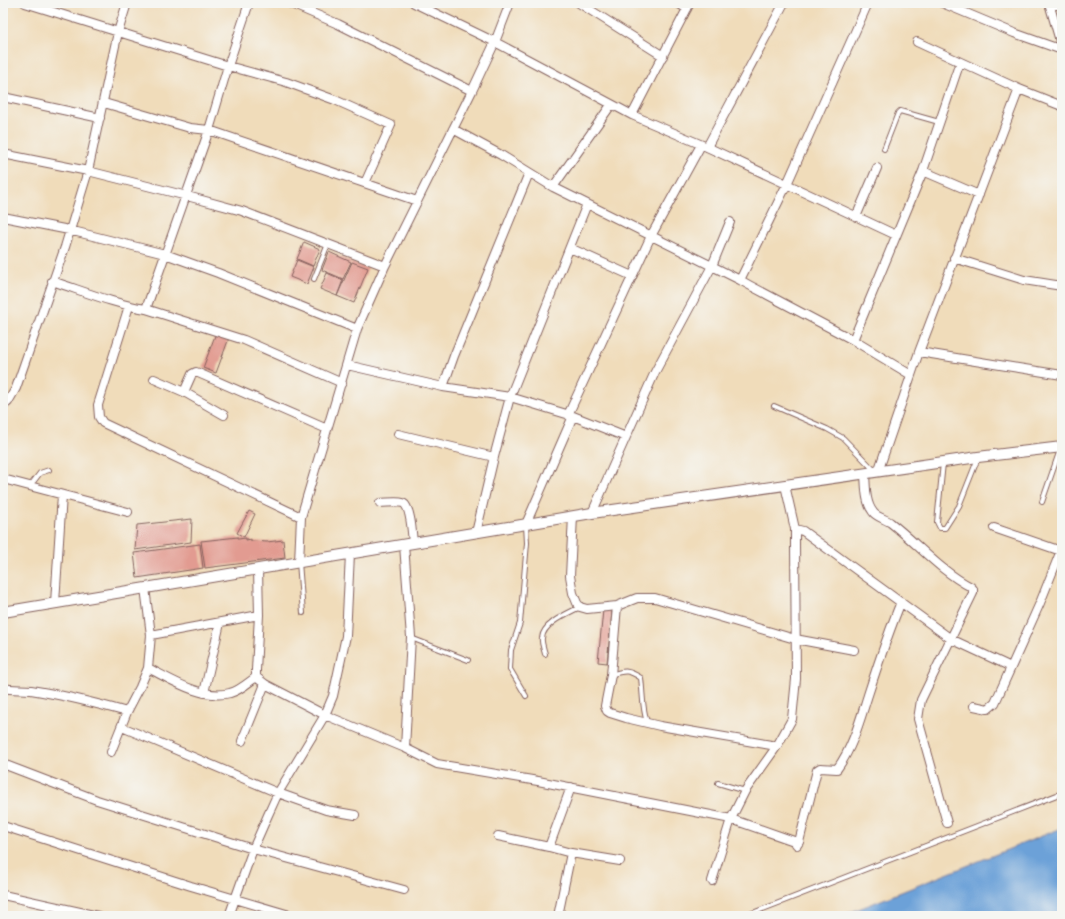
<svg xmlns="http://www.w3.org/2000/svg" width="1065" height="919" font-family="Dekko,sans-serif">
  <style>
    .water { fill: #6ca1d8; stroke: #5b6082 }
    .building { fill: #e29b91 }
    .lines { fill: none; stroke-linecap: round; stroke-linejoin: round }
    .service-casing { stroke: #84615d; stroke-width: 6 }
    .minor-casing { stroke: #84615d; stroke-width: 10 }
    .tertiary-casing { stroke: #84615d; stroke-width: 12 }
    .service { stroke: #fff; stroke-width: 4 }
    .minor { stroke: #fff; stroke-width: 8 }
    .tertiary { stroke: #fff; stroke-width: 10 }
  </style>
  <rect width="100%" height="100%" fill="#f6f6f2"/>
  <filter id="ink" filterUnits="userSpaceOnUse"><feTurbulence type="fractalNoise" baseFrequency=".025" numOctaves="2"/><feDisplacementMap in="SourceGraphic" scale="8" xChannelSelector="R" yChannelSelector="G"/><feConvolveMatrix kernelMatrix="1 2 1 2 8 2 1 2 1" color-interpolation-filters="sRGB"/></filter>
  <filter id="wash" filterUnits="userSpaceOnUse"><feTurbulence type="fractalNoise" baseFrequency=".012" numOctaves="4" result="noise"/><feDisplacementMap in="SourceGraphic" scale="16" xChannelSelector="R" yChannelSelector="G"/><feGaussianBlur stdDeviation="0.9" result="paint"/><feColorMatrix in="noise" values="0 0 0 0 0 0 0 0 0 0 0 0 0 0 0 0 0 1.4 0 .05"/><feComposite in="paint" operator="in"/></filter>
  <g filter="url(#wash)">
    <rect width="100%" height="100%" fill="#f0dcba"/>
    <path class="water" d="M1062,828V916H841Z"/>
    <g id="blocks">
      <path class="building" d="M304,242L320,249L313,266L297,259Z
        M329,252L351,262L343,279L322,270Z
        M297,260L314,267L307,284L290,277Z
        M352,262L368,268L354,303L337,296Z
        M327,273L343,280L337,296L320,289Z
        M216,333L229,338L216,373L203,368Z
        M249,511L255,514L244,537L237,533Z
        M192,519L191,542L135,550L137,525Z
        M238,537V539L246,538V540L251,539V541L267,542L283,540L285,558L205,568L201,541Z
        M200,544L203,568L137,578L134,553Z
        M603,610L612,611L607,663L598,662Z"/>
    </g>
  </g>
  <g filter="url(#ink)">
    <use href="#blocks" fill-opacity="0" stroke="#84615d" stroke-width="1"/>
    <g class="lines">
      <defs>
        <path id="service" d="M884,149L898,113L900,111L939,122
          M314,279L328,244
          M774,406L827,429L843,438L875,471
          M943,463L937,522L940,528H945L959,506L978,458
          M30,486L40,473L49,470
          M1042,502L1061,447
          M299,562L303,613
          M411,638L468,660
          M545,654C544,649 541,643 542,638C543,623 569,613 580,607
          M611,675C625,670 629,670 641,678C643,693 642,708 647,722
          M526,696L510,669L511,650L520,623L527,543L526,525
          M718,783L745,791
          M745,916L1062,793"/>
        <path id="minor" d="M25,3L228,66L286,82L335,100L391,125L365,183
          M289,3L338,24L472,91
          M414,3L495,42L632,115L707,147L896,235
          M579,3L663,56
          M678,3L687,9
          M942,3L1014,33L1062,50
          M1049,3L1062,48
          M1049,3L1062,6
          M917,42L1019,89L1062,106
          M3,97L100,118
          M104,103L190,128L209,130L417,201
          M632,115L690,3
          M453,129L501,155L553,187L740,280L749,285L853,340L911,375
          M707,147L784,3
          M3,154L88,171L187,196L242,211L385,266
          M923,171L979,195
          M553,187L611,105
          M3,217L69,230L165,254L218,273L357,329
          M856,217L877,168
          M570,248L632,276
          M954,258L1024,280L1062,286
          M740,280L787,184L868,3
          M52,281C83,291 114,304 146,309L244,340L342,383
          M129,306L98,405L99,417L103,423L301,517
          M146,309L209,130L228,66L249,3
          M853,340L923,171L960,62
          M919,352L1062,375
          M347,365L443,387L510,397L573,416L626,437
          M154,379L184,392L224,415
          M443,387L454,356L529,173
          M184,392L192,374L196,372L327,429
          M3,406L8,402L16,388L65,247L88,171L118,32L127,3
          M568,415L651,236L701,145
          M398,434L494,457
          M878,472L919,352L1019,89
          M865,474C866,486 865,502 873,512C876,517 886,519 891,523C918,544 940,571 971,587L973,589V593L921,700L918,719L947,823
          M3,479L128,512
          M380,503C387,503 397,501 403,503C411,507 412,534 413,543
          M592,513L655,372L712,266L730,222
          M573,516L570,576L573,593L577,603L580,607L587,609L617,606L637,598H655L795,639L854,650
          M526,524L573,416
          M994,528L1061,551
          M795,529L803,531L951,639L1011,667
          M476,533L494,457L510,397L587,204
          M404,545L411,637L405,748
          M299,562L301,517L357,329L385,266L472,91L495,42L510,3
          M258,569L259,615L256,670V677L265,684L325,715L405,748L437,764L538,781L731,819L794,841L797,845L799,842L817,770L820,768L837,769C853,747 860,720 868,695C878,664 888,633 901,602
          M55,603L62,495
          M617,606L611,675L605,706L607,711L610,713L626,718L660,726L777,746
          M151,635L259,615
          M148,668C172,680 202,700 230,693C239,691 249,682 256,677
          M3,688C12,690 21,689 31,690C63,695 95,703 127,712
          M204,693L220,623
          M974,706L988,709L995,703L1040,603L1062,548
          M122,727L278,793L326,810L355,815
          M242,741L265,684
          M111,752L127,712L140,687L148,668L151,635L145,588
          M3,764L97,800L253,849L404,890
          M3,826L191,886L293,916
          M498,836L549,847L571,787
          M549,847L571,853L558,916
          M571,853L620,861
          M712,881L731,819L745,791L777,746L792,719L796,679L795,543V529L785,485
          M3,895L98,916
          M229,916L253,849L268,815L278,793L325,715L333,696L346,636L350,554"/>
        <path id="tertiary" d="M3,612L592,513L978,457L1062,447"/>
      </defs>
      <use href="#service" class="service-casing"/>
      <use href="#minor" class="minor-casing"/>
      <use href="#tertiary" class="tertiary-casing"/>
      <use href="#service" class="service"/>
      <use href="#minor" class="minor"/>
      <use href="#tertiary" class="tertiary"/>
    </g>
  </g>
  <rect width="1065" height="919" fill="none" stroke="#f6f6f2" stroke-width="16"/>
</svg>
